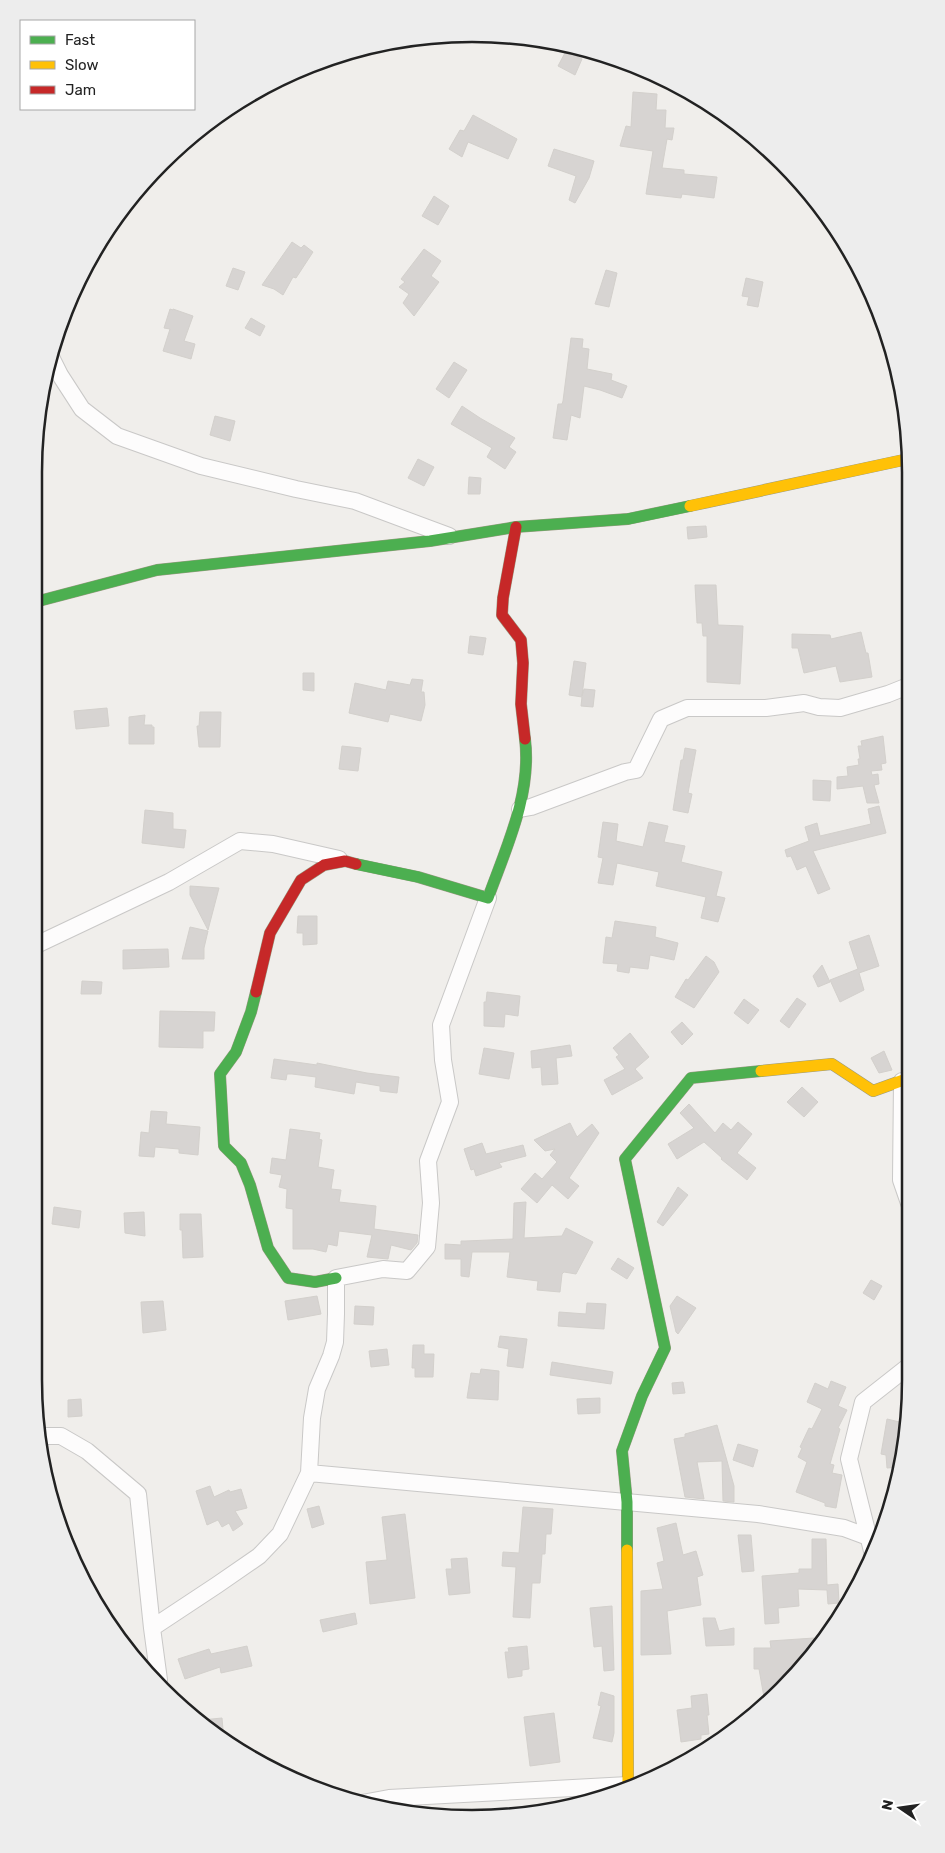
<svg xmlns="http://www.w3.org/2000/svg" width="945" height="1853" font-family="Rubik,sans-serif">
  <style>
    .building { fill: #d7d4d2; stroke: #d3d0cc }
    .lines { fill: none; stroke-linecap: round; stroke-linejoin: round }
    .street-casing { stroke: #c9c8c7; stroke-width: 18 }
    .fast-casing { stroke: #999a82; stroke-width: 12 }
    .slow-casing { stroke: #999a82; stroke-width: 12 }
    .jam-casing { stroke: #999a82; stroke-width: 12 }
    .street { stroke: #fdfcfc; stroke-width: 16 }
    .fast { stroke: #4caf50; stroke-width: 11 }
    .slow { stroke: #ffc107; stroke-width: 11 }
    .jam { stroke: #c62828; stroke-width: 11 }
    .rim { fill: none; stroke: #222; stroke-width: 2.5 }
  </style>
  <rect width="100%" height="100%" fill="#f0eeeb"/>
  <path class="building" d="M566,51L582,59L575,75L558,66Z
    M633,92L657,94L656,110H666L665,128H674L672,140L667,139L662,168L684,170V174L717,177L714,198L682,194L681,198L646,194L653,151L620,146L626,126L631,127Z
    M473,115L517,139L508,159L468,142L462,157L449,149L460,130L464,131Z
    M554,149L594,161L589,178L575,203L569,200L576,176L548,166Z
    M434,196L449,206L438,225L422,216Z
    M292,242L301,248L304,245L313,252L296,278L293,277L283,295L274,289L262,285Z
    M424,249L441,261L431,276L439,282L414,316L403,303L409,294L399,287L405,282L401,279Z
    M233,268L245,272L238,290L226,286Z
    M606,270L617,273L609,307L595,304Z
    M746,278L763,282L758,307L747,305L749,297L742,296Z
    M170,309L173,310V309L193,316L184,341L195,344L191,359L163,351L170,329L164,328Z
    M251,318L265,326L260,336L245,328Z
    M571,338L583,339L582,348L589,349L587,369L612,374L611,380L627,386L622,398L600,390L584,386L580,418L571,415L567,440L553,438L558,404H562L563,401Z
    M454,362L467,370L449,398L436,389Z
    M462,406L480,418L515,438L509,447L516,452L505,469L487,457L492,448L451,424Z
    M215,416L235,421L230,441L210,435Z
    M418,459L434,467L424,486L408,478Z
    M469,477L481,478L480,494H468Z
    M706,526L707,537L688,539L687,527Z
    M695,585H716L718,625L743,626L740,684L707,682V636H703L702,623H697Z
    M861,632L866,653H868L872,677L840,682L836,666L804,673L798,648H792V634L830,635L831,639Z
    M470,636L486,638L483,655L468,653Z
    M574,661L586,663L582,696L584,689L595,690L593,707L581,706L582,697L569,695Z
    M303,673H314V691L303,690Z
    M412,679L423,680L421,692H424L425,705L421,721L390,714L388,722L349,713L355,683L386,690L388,681L410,685Z
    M107,708L109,726L76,729L74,711Z
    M200,712H221L220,747H199L197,726H199Z
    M145,715L144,725H152V727H154V744H129V717Z
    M883,736L886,763L881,764L882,770L871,771L872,775L878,774L879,784L874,785L879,803H867L863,786L837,789V777L848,776L847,767L859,765L858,759H860L858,746H862L861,741Z
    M342,746L361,748L358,771L339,769Z
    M685,748L696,750L688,793L692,794L688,813L673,810L681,760H683Z
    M813,780L831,781L830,801L813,800Z
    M879,806L886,833L813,851L830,889L818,894L806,866L797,870L791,856L787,857L785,850L809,841L805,827L817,823L820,836L871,824L868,809Z
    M145,810L173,813V829L186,830L184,848L142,843Z
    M603,822L618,824L616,841L643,847L649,822L668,826L664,842L685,846L681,862L722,872L716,896L725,898L718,922L701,918L706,897L656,886L659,872L617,863L613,885L598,883L603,858L598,857Z
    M190,886L219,888L208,930L190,895Z
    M298,916H317V944L303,945V933H297Z
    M615,921L656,927L655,937L678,943L674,960L650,955L648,969L630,967L629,973L617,971L618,964L603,963L606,937L612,938Z
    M190,927L208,931L204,948V959H182Z
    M869,935L879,966L859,973L864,990L840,1002L830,980L858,969L849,942Z
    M168,949L169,967L123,969V950Z
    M706,956L714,962L719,972L694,1008L675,997L686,979L688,980Z
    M822,965L830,982L818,987L813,976Z
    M82,981L102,982L101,994H81Z
    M487,992L520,996L518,1016L505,1014L504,1027L484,1026V1002H486Z
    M797,998L806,1004L789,1028L780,1021Z
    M744,999L759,1010L748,1024L734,1013Z
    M160,1011L215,1012L214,1031H203V1048L159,1047Z
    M682,1022L693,1034L682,1045L671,1032Z
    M630,1033L649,1057L635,1069L643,1078L612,1095L604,1080L625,1069L616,1057L619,1055L613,1048Z
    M570,1045L572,1056L556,1058L558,1084L542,1085L541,1067L532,1068L531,1051Z
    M484,1048L514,1053L509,1079L479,1074Z
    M884,1051L892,1070L879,1073L871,1058Z
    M274,1059L317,1065V1063L367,1073L399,1077L397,1093L380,1091V1086L356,1082L354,1094L315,1087L316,1077L292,1074H287L286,1080L271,1078Z
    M802,1087L818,1102L804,1117L787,1102Z
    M689,1104L715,1133L723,1123L731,1130L738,1122L752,1134L737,1153L756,1168L747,1180L721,1159L722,1158L704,1142L677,1159L668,1144L694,1128L680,1113Z
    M151,1111L167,1112L166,1124L200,1127L198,1155L179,1153V1149L155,1147L154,1157L139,1156L141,1132L149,1133Z
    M570,1123L577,1137L592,1124L599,1133L569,1178L579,1186L568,1199L552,1185L537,1203L521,1189L535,1173L542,1179L557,1162L550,1155L555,1149L545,1151L534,1140Z
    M290,1129L320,1133L319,1139L322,1140L318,1167L334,1170L331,1189L341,1190L339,1202L376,1206L374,1229L418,1235L417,1243L411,1250L391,1245L388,1259L367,1257L372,1235L339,1231L337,1246L328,1244L326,1252L313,1249H293V1209L286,1208L287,1189L279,1187L282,1175L270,1173L272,1158L286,1160Z
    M482,1143L486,1154L523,1145L526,1156L499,1163L502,1167L476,1176L474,1169L471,1170L464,1149Z
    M678,1187L688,1195L663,1226L657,1222Z
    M526,1202L524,1238L562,1236L566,1228L593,1242L576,1274L564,1272L562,1274L560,1292L537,1290L538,1281L507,1277L510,1252H472L469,1277L461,1276V1259H445V1244L461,1245V1241H465L513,1239L514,1203Z
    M54,1207L81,1211L79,1228L52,1224Z
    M144,1212L145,1236L125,1233L124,1213Z
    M180,1214H201L203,1257L183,1258L182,1230H180Z
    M618,1258L634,1268L627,1279L611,1269Z
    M871,1280L882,1286L874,1300L863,1293Z
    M317,1296L321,1314L288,1320L285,1301Z
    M677,1296L696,1308L678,1334L676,1332L670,1306Z
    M163,1301L166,1330L143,1333L141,1302Z
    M587,1303L606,1304L604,1329L558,1326L559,1312L586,1314Z
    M355,1306L374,1307L373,1325L354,1324Z
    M500,1336L527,1339L523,1368L507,1366L509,1349L498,1347Z
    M413,1345H424V1354H434L433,1377H415V1368H412Z
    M387,1349L389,1365L371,1367L369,1351Z
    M552,1362L613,1372L611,1384L550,1375Z
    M481,1369L499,1371L498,1400L467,1398L471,1373L480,1374Z
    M831,1381L846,1387L838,1406L847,1410L838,1428L840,1429L830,1464L834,1465L832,1473L842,1475L836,1508L825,1506V1503L796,1492L807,1462L798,1457L802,1448L800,1447L809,1428L812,1429L822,1409L807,1402L815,1383L828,1389Z
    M683,1382L685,1393L673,1394L672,1383Z
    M600,1398V1413L578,1414L577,1399Z
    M81,1399L82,1416L68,1417V1400Z
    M887,1419L908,1424L901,1467L887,1468L886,1455L881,1454Z
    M717,1425L734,1486V1502L723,1501L722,1461L697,1462L704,1499L685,1497L674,1439L685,1437V1434Z
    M738,1444L758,1450L753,1467L733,1460Z
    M210,1486L214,1497L229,1490L230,1492L241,1489L247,1508L235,1511L243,1524L233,1531L229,1523L222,1527L218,1520L207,1525L196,1491Z
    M319,1506L324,1524L312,1528L307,1509Z
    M523,1507L553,1509L551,1534H546L545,1554H542L540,1583H532L530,1618L513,1617L516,1567L502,1566L503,1552L519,1553Z
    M405,1514L415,1598L370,1604L366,1562L387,1560L382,1517Z
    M676,1523L683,1555L696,1551L703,1575L697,1577L701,1605L667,1611L671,1654L641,1655V1591L663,1589L657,1563L664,1561L657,1528Z
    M738,1535H751L754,1571L742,1572Z
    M812,1539H826L827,1585L838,1584L839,1603L828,1604L827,1590L798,1589L799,1606L778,1608L779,1623L765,1624L762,1576L799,1573V1569H812Z
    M467,1558L470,1593L449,1595L446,1569H452L451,1559Z
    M612,1606L614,1670L604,1671L602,1646L594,1647L590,1608Z
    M355,1613L357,1624L323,1632L320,1620Z
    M703,1618H715L719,1631L734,1628V1645L706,1646Z
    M814,1638L815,1646L786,1686H774L776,1696L765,1703L759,1669H754V1648H771L770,1641Z
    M247,1646L252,1666L221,1673L220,1667L185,1679L178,1659L209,1649L211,1654Z
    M527,1646L529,1669L522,1670V1676L508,1678L505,1652H509L508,1648Z
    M601,1692L614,1696V1733L612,1742L593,1738L601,1706L598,1705Z
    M707,1694L709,1715H707L709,1734L701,1735V1739L681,1742L677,1710L692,1708L691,1696Z
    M554,1713L560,1762L530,1766L524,1717Z
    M222,1718L224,1741L202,1720Z"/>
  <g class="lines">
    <defs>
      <path id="street" d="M50,355L60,375L82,409L117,436L201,466L296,489L355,501L449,536
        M520,809L531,807L625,772L636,770L661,719L687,708H766L804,703L819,707L840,708L888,694L908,686
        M34,946L169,882L240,841L273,844L339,859
        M902,1081L901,1180L910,1206
        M43,1436H61L87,1451L138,1494L152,1628L159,1680
        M309,1473L758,1514L844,1528L879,1541
        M873,1555L849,1459L863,1402L910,1365
        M152,1628L217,1585L259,1556L280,1534L309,1473L312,1418L317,1389L331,1356L335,1342L336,1314V1278L383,1269L407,1271L427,1247L431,1203L428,1161L450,1102L443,1060L441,1025L488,898
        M362,1803L389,1798L628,1785"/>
      <path id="fast" d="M35,602L157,570L430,541L516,527L628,519L690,506
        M356,864L418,877L488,898C506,848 532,794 525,739
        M256,992L251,1012L236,1052L220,1074L224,1146L241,1163L250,1185L268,1248L288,1278L315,1282L336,1278
        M627,1550V1502L622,1451L642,1396L665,1348L625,1159L691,1078L761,1071"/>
      <path id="slow" d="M690,506L908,459
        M761,1071L832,1064L873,1091L909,1078
        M627,1550L628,1785H631"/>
      <path id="jam" d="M516,527L503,598L502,615L521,640L523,663L521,704L525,739
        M256,992L270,933L301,880L324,865L345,861L356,864"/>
    </defs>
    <use href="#street" class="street-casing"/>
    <use href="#fast" class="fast-casing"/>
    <use href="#slow" class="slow-casing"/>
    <use href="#jam" class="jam-casing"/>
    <use href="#street" class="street"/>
    <use href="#fast" class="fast"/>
    <use href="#slow" class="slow"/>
    <use href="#jam" class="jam"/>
  </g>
  <path d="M0 0H945V1853H0ZM472 42H472A430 430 0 0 1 902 472V1380A430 430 0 0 1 472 1810H472A430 430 0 0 1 42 1380V472A430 430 0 0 1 472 42Z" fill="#ededed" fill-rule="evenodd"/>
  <path class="rim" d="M472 42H472A430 430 0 0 1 902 472V1380A430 430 0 0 1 472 1810H472A430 430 0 0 1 42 1380V472A430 430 0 0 1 472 42Z"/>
  <rect x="20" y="20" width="175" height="90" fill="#ffffff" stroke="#a7a7a7"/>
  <rect x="30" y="36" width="25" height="8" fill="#4caf50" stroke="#a7a7a7"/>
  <text x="65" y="45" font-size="15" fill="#222222">Fast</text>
  <rect x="30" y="61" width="25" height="8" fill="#ffc107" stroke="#a7a7a7"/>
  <text x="65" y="70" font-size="15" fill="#222222">Slow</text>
  <rect x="30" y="86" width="25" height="8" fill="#c62828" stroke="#a7a7a7"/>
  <text x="65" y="95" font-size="15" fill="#222222">Jam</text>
  <g transform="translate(900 1808) rotate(283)" stroke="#ffffff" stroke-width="4" paint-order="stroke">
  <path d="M0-4L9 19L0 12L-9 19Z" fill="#222222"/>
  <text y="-8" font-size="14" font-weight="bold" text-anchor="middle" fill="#222222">N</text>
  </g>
</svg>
